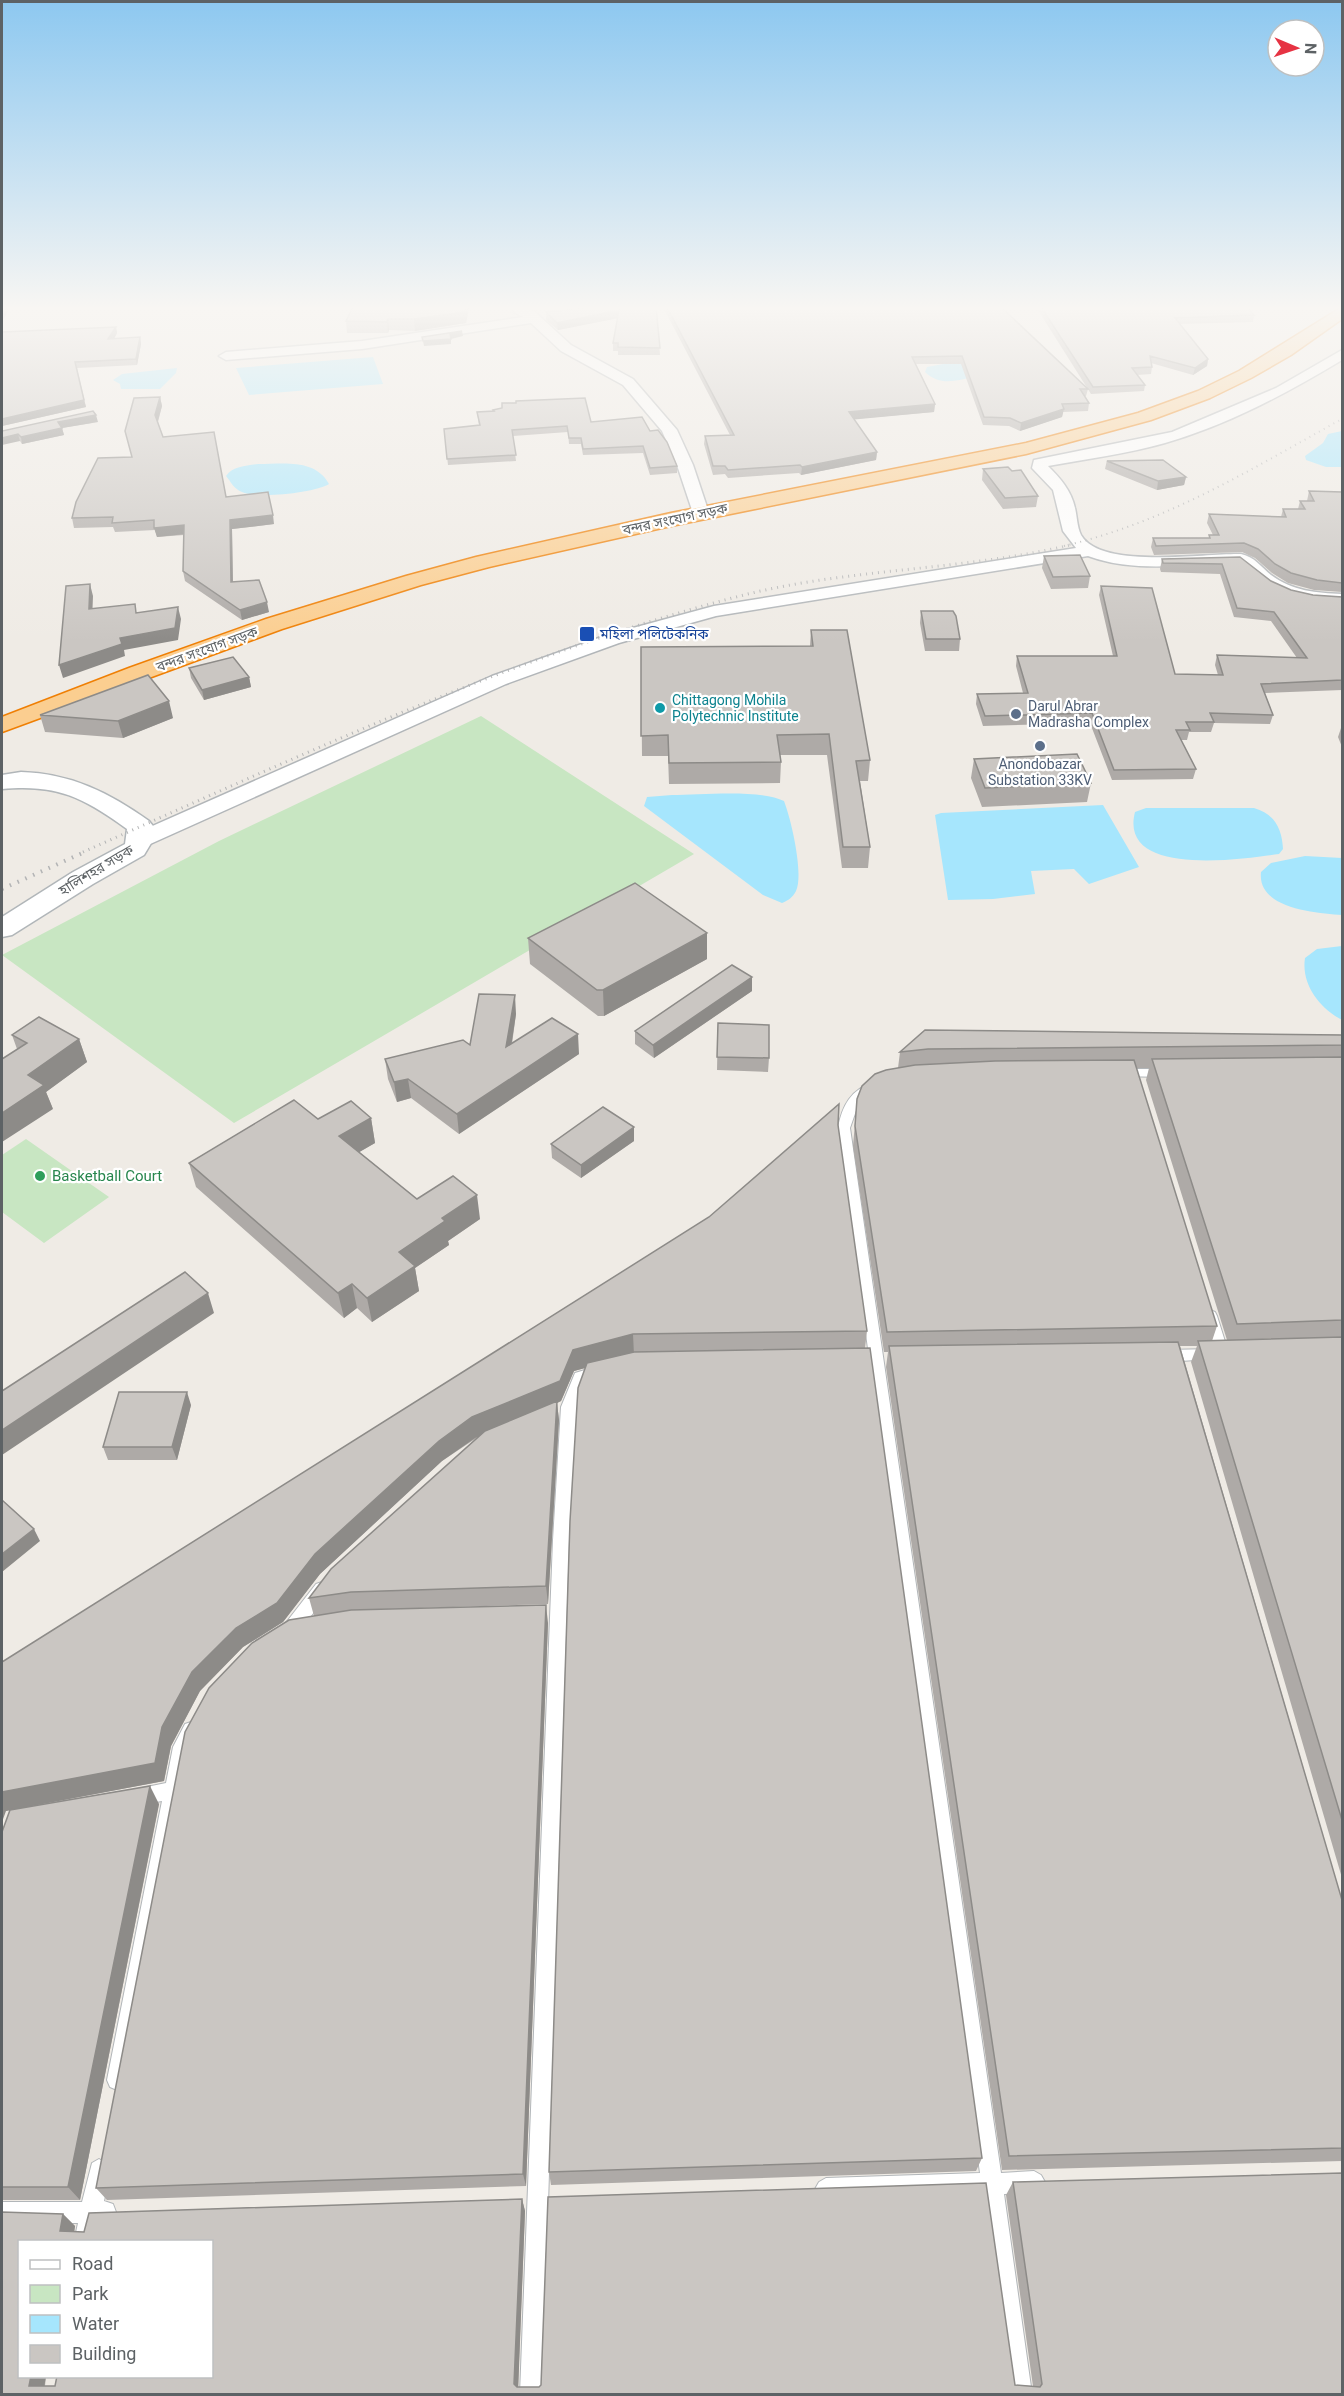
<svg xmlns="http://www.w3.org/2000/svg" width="1344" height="2396" font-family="Roboto,'Noto Sans Bengali',sans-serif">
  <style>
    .green { fill: #c8e6c2 }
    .water { fill: #a6e6fd }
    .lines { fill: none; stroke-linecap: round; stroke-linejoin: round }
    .lane-casing { stroke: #b2b6b9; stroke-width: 2 }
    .street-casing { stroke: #b2b6b9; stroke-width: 3 }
    .secondary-casing { stroke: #b1b6b9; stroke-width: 3 }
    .highway-casing { stroke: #ef7f04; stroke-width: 3 }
    .lane { fill: #fff; fill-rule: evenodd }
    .street { fill: #fff; fill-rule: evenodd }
    .secondary { fill: #fff; fill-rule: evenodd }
    .highway { fill: #fbce90; fill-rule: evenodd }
    .rail-far2 { stroke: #b3b4b5; stroke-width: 2; stroke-dasharray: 1 4.5; stroke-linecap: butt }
    .rail-far1 { stroke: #b3b4b5; stroke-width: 3; stroke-dasharray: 1 5; stroke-linecap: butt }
    .rail { stroke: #b3b4b5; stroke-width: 4; stroke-dasharray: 1.5 7; stroke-linecap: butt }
    .wall { fill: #aeaaa7; fill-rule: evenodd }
    .shaded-wall { fill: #8d8b88 }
    .building { fill: #cac6c2; stroke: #8d8b88; stroke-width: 1.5; fill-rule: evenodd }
    .transit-dot { fill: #1a4fb4; stroke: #fff; stroke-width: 2 }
    .culture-dot { fill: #0f9aa8; stroke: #fff; stroke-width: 2 }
    .service-dot { fill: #5c6f8a; stroke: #fff; stroke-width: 2 }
    .leisure-dot { fill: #2e9e5b; stroke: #fff; stroke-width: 2 }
    .labels { text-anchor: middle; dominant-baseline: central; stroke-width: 4.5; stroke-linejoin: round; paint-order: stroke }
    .far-street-label { font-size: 14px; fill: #5d6265; stroke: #fff }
    .far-transit-label { font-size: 14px; fill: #164399; stroke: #fff; text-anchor: start }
    .far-culture-label { font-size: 14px; fill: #0d838f; stroke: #fff; text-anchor: start }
    .far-service-label { font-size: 14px; fill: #4e5e75; stroke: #fff; text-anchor: start }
    .leisure-label { font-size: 15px; fill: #27864d; stroke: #fff; text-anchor: start }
  </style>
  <rect width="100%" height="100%" fill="#efebe5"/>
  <path class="green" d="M481,716L694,854L234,1123L2,955L219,841Z
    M26,1139L109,1197L44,1243L2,1212V1155Z"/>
  <path class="water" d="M373,357L383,384L249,395L236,368Z
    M954,362L968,365L973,377C955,381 940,386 925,372L927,367Z
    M177,368L176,373L160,389H121L120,384L113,380L122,374Z
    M1342,431V467H1326L1306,460L1305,456L1323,443L1328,434Z
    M258,464C283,464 315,458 329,484C315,493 257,499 242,492C234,489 231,482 226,476C233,466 246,466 258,464Z
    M672,795C700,795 761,789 784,801C791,819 804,874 796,891C792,898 789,900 782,903L763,895L644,806L647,797Z
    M1103,805L1139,867L1089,884L1074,869L1031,871L1035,894L993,899L948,900L935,815L941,813Z
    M1146,808H1254C1275,814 1282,829 1283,849L1279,854C1243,859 1118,878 1135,812Z
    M1305,856L1342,858V915C1316,913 1257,909 1261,872L1271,863Z
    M1342,946V1020C1319,1008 1301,984 1305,958L1317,949Z"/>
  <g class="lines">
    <defs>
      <path id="lane" d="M1121,1069H1165L1171,1073L1165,1077L1117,1076L1115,1073L1117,1070Z
        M873,1083L879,1087L858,1105L850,1128L1001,2173L1034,2171L1041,2175L1045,2182L1041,2189L1034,2193L1004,2194L1032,2394H1010L982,2194L826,2200L819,2196L815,2189L819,2182L826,2178L980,2173L838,1128C842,1106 851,1089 873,1083Z
        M1210,1310L1215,1312L1217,1316L1229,1354L1227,1358L1165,1362L1160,1360L1158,1356L1160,1352L1165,1350L1213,1349L1203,1316L1205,1312Z
        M598,1366L603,1368L605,1372L603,1376L586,1381L577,1407L569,1540L542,2394H520L553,1540L561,1407L575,1373Z
        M322,1582L328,1584L330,1589L328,1594L297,1634L291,1637L285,1634L283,1629L285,1624L316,1584Z
        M191,1722L197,1724L200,1730L191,1749L127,2080L124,2087L117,2090L110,2087L107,2080L162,1801L138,1805L132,1802L129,1796L132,1790L166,1783L173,1747L185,1724Z
        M99,2159L106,2163L110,2170L104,2201L113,2204L116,2212L113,2220L99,2223L96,2242H74L78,2223H2V2202H82L92,2163Z"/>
      <path id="street" d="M514,307H525L535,312L571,345L633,379L677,430L693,465L709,513L707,516H695L693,513L677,465L662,431L623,385L561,351L531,323L362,349L226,360L219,356L226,352L362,341L523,317L514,312Z
        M1342,350V360C1287,393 1228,425 1165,443C1127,454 1086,459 1048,466C1060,478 1071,490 1075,508C1077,516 1077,527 1081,535C1101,570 1205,553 1241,554C1255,557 1261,567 1271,575C1292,591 1317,593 1342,594V604C1315,604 1283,600 1260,583C1252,577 1247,569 1238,564C1188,563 1136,574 1088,556L716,616L619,643L506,684L148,845L140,846L132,845L129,840L132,835L492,676L607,635L714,606L1076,548L1063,531L1053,490L1032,468L1034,460L1172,432L1276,388Z"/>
      <path id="secondary" d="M21,772C70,773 110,793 149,821L153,826V840L144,855L93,884L12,935L2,937V917L73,872L125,844L127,829C83,797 57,784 2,789V775Z"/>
      <path id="highway" d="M1342,307V319L1291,355L1251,378L1210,398L1151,420L1026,454L671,526L489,567L421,585L282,629L2,732V717L129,668L266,619L406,576L476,557L671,513L1026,443L1138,413L1198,391L1239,371Z"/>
    </defs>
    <use href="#lane" class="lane-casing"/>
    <use href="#street" class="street-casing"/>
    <use href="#secondary" class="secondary-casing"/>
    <use href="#highway" class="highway-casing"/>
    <use href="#lane" class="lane"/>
    <use href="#street" class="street"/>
    <use href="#secondary" class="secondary"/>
    <use href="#highway" class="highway"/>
    <path class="rail-far2" d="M1064,546C1169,521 1249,470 1342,419"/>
    <path class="rail-far1" d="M83,852C298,757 512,655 740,596C848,568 961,571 1070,545"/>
    <path class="rail" d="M2,889L87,851"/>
  </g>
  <path class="wall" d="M353,307H469L466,323L415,331L389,330L388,333H347L346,321Z
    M656,307L660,355H618V351H613V343L617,318L558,330L546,320V312Z
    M663,307H1001L1088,389L1086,396H1085L1089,403L1088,411L1063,412L1062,417L1020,431L1009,426L983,425L961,364H916L935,404L934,412L854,419L877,452L876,460L801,475L799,473L728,478L725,474L713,475L704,444L705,436L730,435Z
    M1036,307H1247L1254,315L1253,322L1180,324L1208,359L1207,366L1193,375L1151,363L1152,367L1151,374L1137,375L1145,385L1144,391L1091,394Z
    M116,327L117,333L114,339L140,337L141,344L137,365L77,368L86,407L2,426Z
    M160,397L162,406L158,422L163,437L226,497L274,524L232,529L233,582L269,612L242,620L185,581L183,571L184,535L157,537L155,530L115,532L113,527L74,528L72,518L132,457L125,431Z
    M493,410L591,422L650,431L677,466V473L650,475L643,453L583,455L581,444H569L568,432L513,436L516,461L448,465L444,429L479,425L477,412L493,411Z
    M98,422L62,428L64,435L22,444L20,441L2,431Z
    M1107,460L1186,477L1184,485L1157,490L1105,469Z
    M983,469L1012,471L1038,496L1036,507L1003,509L982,480Z
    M1309,491L1342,492V592L1314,590L1288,583L1272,573L1255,558L1242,552L1154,555L1151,547L1153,538H1209V535H1213L1207,523L1209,514L1281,517L1283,509H1298L1300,501H1307Z
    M1044,556L1090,576L1088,588L1051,589L1042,568Z
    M1240,557L1271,581L1291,590L1313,595L1342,597V690L1265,693L1273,715L1270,724L1214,723L1211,732H1189L1187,740H1181L1196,769L1193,779L1112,780L1090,723L983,726L976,704L977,694L1023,693L1016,666L1017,656H1113L1099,595L1101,586L1175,674L1218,675L1215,665L1217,655L1297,658L1271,621L1234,617L1220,574L1161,572L1160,569L1162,559Z
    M921,611L960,639L959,651H925L920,623Z
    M811,630L870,760L868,781H860L870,847L868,868H842L827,755H780L781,762L780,783L669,784L668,756H642L641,647L810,646Z
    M189,668L249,677L251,687L204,700L191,678Z
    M40,715L173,718L123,738L45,732Z
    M1341,728H1342V747L1338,737Z
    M974,759L1091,783L1087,802L982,807L971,778Z
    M528,938L707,959L604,1016H598L530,964Z
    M752,977V991L654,1058L635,1044V1031Z
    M516,1014L512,1044L579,1054L459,1134L411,1098L397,1102L388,1079L385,1059L470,1045Z
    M718,1023L769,1058L768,1072L717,1070Z
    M925,1030L1342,1035V1878L1191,1362L1197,1346H1180L1342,1900V2161L1002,2170L886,1367L888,1352H884L853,1146L857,1099L898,1068L900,1052ZM1136,1068H1149L1146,1080L1227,1340L1212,1341L1217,1326Z
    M12,1035L79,1039L87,1062L46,1092L53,1109L17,1049Z
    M371,1118L375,1143L359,1152L417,1199L480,1219L448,1241L449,1245L415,1268L419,1291L372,1322L357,1308L344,1318L196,1187L189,1163L318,1119Z
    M838,1125L867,1331L865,1348L982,2158L976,2171L551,2185L549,2172L585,1368L574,1371L561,1401L557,1403L559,1420L548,1604L355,1610L548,1623L526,2186L107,2200L96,2188L314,1616L309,1598L478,1437L442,1461L320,1574L283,1622L243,1647L200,1691L171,1746L164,1781L20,1808L159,1804L80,2200H2V1832L10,1810L6,1811L2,1662L709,1217Z
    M634,1141L581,1178L552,1158L551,1144Z
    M191,1405L177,1460H108L103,1447Z
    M1342,2173V2394H2V2212L63,2214L75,2226L74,2232H84L89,2213L522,2199L525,2211L518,2387H539L541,2385L548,2197L986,2183L1015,2385L1033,2386L1006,2195L1013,2182ZM20,2241H212V2376H57L55,2386H45L46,2376H20Z"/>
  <path class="shaded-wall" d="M5,307H11L2,321V312Z
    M466,307H469L466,323L415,331L414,319Z
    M532,307H551L532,309Z
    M619,310V318L558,330L557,323Z
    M388,319L389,330L388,333L387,322Z
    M116,327L117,333L110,346L108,339Z
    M462,331L463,336L451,339V344L424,346L423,341Z
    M140,337L141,344L137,365L136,359Z
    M1208,359L1207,366L1193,375L1195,368Z
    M160,397L162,406L157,424L155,415Z
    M84,400L86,407L2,426V419Z
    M935,404L934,412L849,420V412Z
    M1064,409L1062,417L1020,431L1021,423Z
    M96,415L98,422L62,428L64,435L22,444L21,437L58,422Z
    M18,434L20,441L2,445V438Z
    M877,452L876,460L801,475L802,467Z
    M1186,477L1184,485L1157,490L1158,481Z
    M273,515L274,524L232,529L233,592L231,582L230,520Z
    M184,525L186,534L157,537L154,528Z
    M90,584L93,596L92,621L89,609Z
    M267,602L269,612L242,620L240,610Z
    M178,607L181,619L178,640L124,650L125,656L63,678L59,665L120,638Z
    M249,677L251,687L204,700L202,690Z
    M169,701L173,718L123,738L118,721Z
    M707,933V959L604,1016L603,990Z
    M752,977V991L654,1058L653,1045Z
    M515,995L516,1014L508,1067L506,1047Z
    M578,1034L579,1054L459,1134L457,1114Z
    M79,1039L87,1062L46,1092L53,1109L2,1142V1113L28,1075Z
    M408,1079L411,1098L397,1102L394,1082Z
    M371,1118L375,1143L344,1161L339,1136Z
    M634,1127V1141L581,1178V1165Z
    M477,1195L480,1219L448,1241L449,1245L415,1268L419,1291L372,1322L367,1298L399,1252L442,1218Z
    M352,1284L357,1308L344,1318L338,1293Z
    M208,1293L214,1313L2,1455V1430Z
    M633,1334L634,1355L574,1371L561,1401L557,1403L559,1420L548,1604L546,1586L557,1403L475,1438L442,1461L320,1574L283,1622L243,1647L200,1691L171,1746L164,1781L6,1811L2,1822V1792L162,1727L192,1672L236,1628L315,1554L439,1441L472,1417L573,1350Z
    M187,1392L191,1405L177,1460L172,1447Z
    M34,1529L40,1541L2,1572V1554Z
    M546,1605L548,1623L526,2186L523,2174Z
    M150,1786L159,1804L80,2200L68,2187Z
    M522,2199L525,2211L518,2394L514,2384Z
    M63,2214L75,2226L73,2241L60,2231Z
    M31,2376H46L43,2394L29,2386Z"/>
  <path class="building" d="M353,307H466L465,312L414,319H388L387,322L346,321Z
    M593,307H656L660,348L618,347V343H613L619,310L557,323L546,312Z
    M667,307H1001L1088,389H1080L1089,403L1062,404L1064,409L1021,423L1010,418L984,417L962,356L912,357L935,404L849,412L877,452L802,467L800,465L728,470L725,466H713L705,436L734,435Z
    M1041,307H1247L1254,315L1175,318L1208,359L1195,368L1150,356L1152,367L1132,368L1145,385L1093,387Z
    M116,327L108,339L140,337L136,359L75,362L84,400L2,419V332Z
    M462,331L450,334L451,339L423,341L422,337Z
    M160,397L155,415L163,437L214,432L226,497L268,492L273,515L230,520L231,582L259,580L267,602L240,610L183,571L184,525L154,528V520L112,523L113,517L72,518L76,502L98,458L132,457L125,431L134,398Z
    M585,398L591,422L642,417L650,431L658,430L667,442L677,466L650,468L643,446L583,449L581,438H569L567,426L512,430L516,455L447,459L444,429L480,425L477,412L494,411L493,410L502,408V403H516V401Z
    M93,411L96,415L58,422L62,428L21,437L18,434L2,438V431Z
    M1163,460L1186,477L1158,481L1107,461Z
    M1008,467L1012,471L1021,470L1038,496L1005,498L983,469Z
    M1309,491L1342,492V583L1317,580L1291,573L1275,564L1258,549L1244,543L1156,546L1153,538H1210L1209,535H1219L1209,514L1286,517L1283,509H1305L1300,501H1314Z
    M1080,555L1090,576L1053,577L1044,556Z
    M1240,557L1271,581L1291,590L1313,595L1342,597V680L1261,684L1273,715L1210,713L1214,722H1186L1190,730H1176L1196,769L1114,770L1092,713L985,716L977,694L1028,693L1017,656H1117L1101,586L1152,588L1175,674L1223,675L1217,655L1307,658L1274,612L1237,608L1222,564L1163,563L1162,559Z
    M90,584L89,609L135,604L136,613L178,607L175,628L120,638L122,644L59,665L66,586Z
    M921,611H953L956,616L960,639H926Z
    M811,630H847L870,760L856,761L870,847H843L829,734L777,735L781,762L669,763L668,735L641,736V647L813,646Z
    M233,657L249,677L202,690L189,668Z
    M148,675L169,701L118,721L40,715Z
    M1077,754L1091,783L985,788L974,759Z
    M635,883L707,933L603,990H597L528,938Z
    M732,965L752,977L653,1045L635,1031Z
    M479,994L515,995L506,1047L552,1018L578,1034L457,1114L408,1079L394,1082L385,1059L463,1040L470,1045Z
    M39,1017L79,1039L28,1075L44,1085L2,1113V1059L27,1043L12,1035Z
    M718,1023L769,1025V1058L717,1057Z
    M925,1030L1342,1035V1045L928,1049L900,1052Z
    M1342,1057V1320L1237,1324L1152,1059Z
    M1134,1060L1217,1326L887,1332L855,1126L857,1099L862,1086L875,1074L886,1070L915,1065L995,1061Z
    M294,1100L318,1119L351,1101L371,1118L339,1136L417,1199L453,1176L477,1195L442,1218L445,1221L399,1252L415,1266L367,1298L352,1284L338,1293L189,1163Z
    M839,1104L838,1125L867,1331L633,1334L573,1350L560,1381L472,1417L439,1441L315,1554L277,1603L236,1628L192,1672L162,1727L155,1763L2,1792V1662L709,1217Z
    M603,1107L634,1127L581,1165L551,1144Z
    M185,1272L208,1293L2,1430V1391Z
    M1342,1337V1820L1198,1341Z
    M1178,1342L1342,1900V2148L1009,2156L889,1346Z
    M870,1348L982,2158L549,2172L570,1521L578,1388L587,1363L634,1352Z
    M119,1392H187L172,1447H103Z
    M557,1401L546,1586L351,1592L309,1598L331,1569L485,1431Z
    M2,1500L34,1529L2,1554Z
    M546,1605L523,2174L96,2188L185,1732L209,1688L252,1643L289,1620L351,1610Z
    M150,1786L68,2187H2V1832L10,1810Z
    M1342,2173V2394H2V2212L63,2214L60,2231L84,2232L89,2213L522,2199L514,2384L517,2387H539L541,2385L548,2197L986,2183L1015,2385L1040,2387L1042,2384L1013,2182ZM20,2241H212V2376H57L55,2386H29L31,2376H20Z"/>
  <linearGradient id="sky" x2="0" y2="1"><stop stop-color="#8dc8f0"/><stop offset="0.48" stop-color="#f8f6f3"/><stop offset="1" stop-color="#f8f6f3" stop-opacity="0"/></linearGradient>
  <rect width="1344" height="642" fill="url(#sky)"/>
  <rect class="transit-dot" x="579" y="626" width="16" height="16" rx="3"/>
  <circle class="culture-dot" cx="660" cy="708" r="6"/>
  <g class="service-dot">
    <circle cx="1016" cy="714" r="6"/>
    <circle cx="1040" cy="746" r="6"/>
  </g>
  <circle class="leisure-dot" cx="40" cy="1176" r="6"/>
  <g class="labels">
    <g class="far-street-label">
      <text transform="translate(675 519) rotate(-12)">বন্দর সংযোগ সড়ক</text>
      <text transform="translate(207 649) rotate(-20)">বন্দর সংযোগ সড়ক</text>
      <text transform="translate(96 870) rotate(-31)">হালিশহর সড়ক</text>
    </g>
    <g class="far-transit-label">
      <text x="600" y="634">মহিলা পলিটেকনিক</text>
    </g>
    <g class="far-culture-label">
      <text x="672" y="700">Chittagong Mohila<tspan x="672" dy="16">Polytechnic Institute</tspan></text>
    </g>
    <g class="far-service-label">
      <text x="1028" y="706">Darul Abrar<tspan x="1028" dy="16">Madrasha Complex</tspan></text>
      <text x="1040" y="764" text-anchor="middle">Anondobazar<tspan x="1040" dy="16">Substation 33KV</tspan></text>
    </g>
    <g class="leisure-label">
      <text x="52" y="1176">Basketball Court</text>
    </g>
  </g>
  <rect width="1344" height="2396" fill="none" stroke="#5d6265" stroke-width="6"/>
  <rect x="18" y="2240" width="195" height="138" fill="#ffffff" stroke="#bec0c1" stroke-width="1.5"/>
  <rect x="30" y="2260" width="30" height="9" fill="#ffffff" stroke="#bec0c1" stroke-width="1.5"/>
  <text x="72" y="2270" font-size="18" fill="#5d6265">Road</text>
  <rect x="30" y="2285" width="30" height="18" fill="#c8e6c2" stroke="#bec0c1" stroke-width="1.5"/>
  <text x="72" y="2300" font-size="18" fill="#5d6265">Park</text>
  <rect x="30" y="2315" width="30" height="18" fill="#a6e6fd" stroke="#bec0c1" stroke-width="1.5"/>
  <text x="72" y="2330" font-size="18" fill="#5d6265">Water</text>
  <rect x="30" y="2345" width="30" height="18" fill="#cac6c2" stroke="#bec0c1" stroke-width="1.5"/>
  <text x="72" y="2360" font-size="18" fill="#5d6265">Building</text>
  <g transform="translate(1296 48) rotate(92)"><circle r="28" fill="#ffffff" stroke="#bec0c1" stroke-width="1.5"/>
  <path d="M0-4.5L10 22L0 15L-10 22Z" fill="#e63343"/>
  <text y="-9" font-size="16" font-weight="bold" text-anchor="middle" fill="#5d6265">N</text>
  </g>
</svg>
